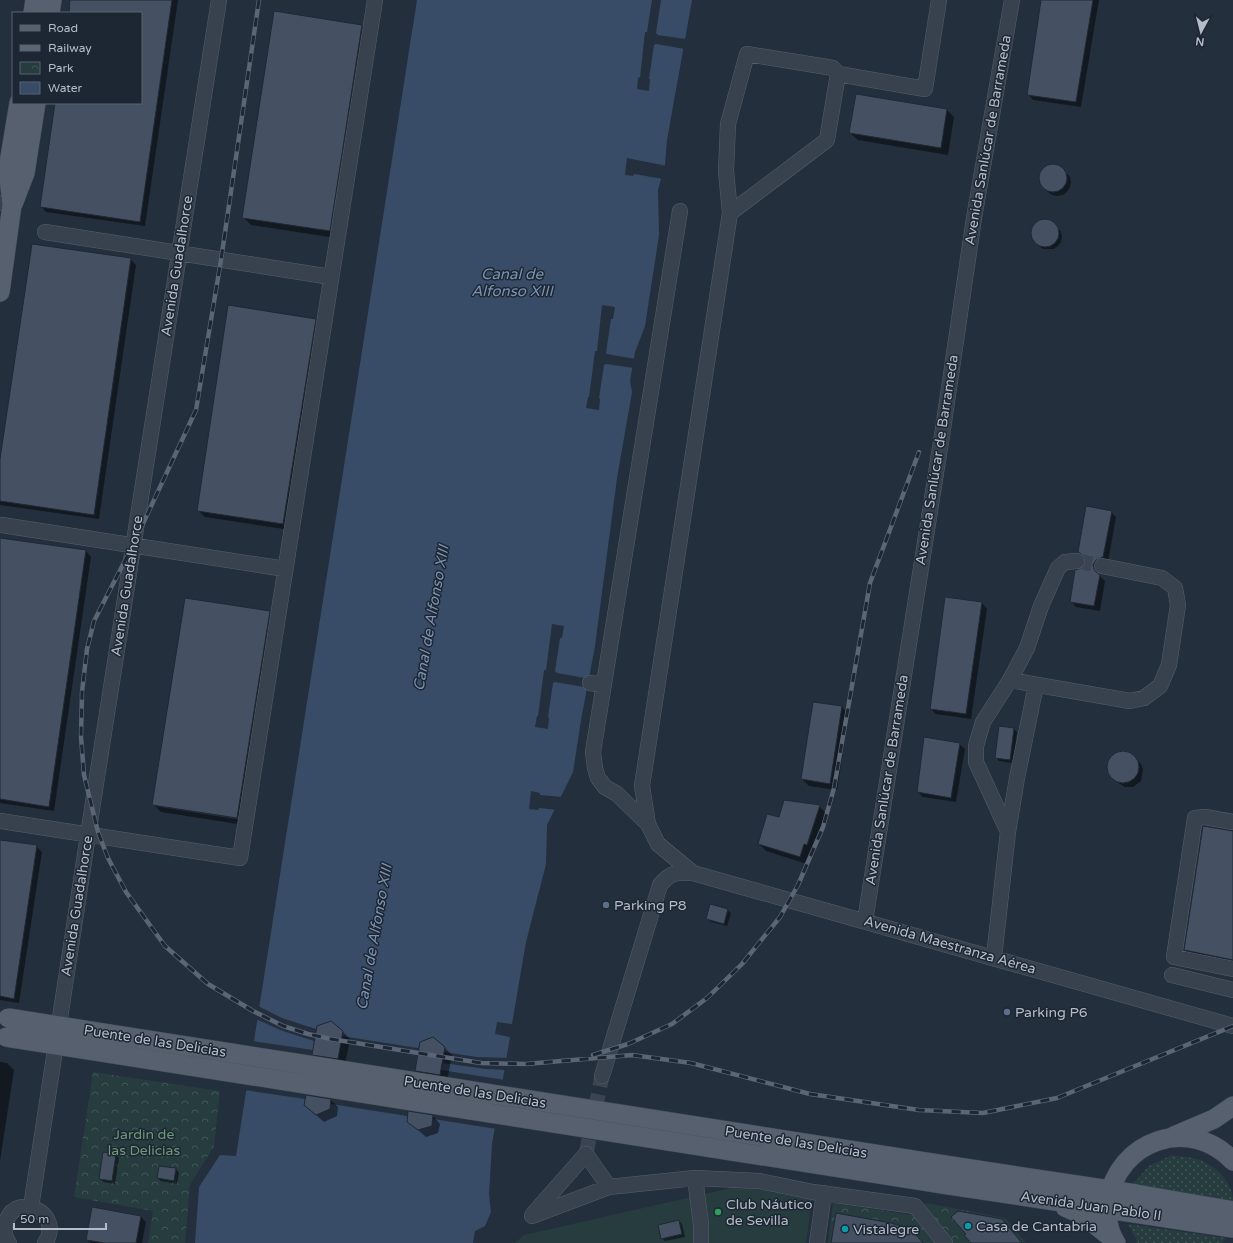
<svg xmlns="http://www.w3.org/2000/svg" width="1233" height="1243" font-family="'Varela Round',sans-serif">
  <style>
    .grass { fill: url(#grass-dots) }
    .park { fill: url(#park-crowns) }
    .pitch { fill: #263c3f }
    .water { fill: #394c67 }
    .pier { fill: #242f3e }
    .shadow { fill: #0007; fill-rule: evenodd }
    .building { fill: #455162; stroke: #1f2835 }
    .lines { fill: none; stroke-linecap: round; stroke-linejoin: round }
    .minor-tunnel { stroke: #3a4453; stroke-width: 15; stroke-dasharray: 15 8; stroke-linecap: butt }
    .minor-casing { stroke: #565f6c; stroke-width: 16 }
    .major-casing { stroke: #414a57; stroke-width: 20 }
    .minor { stroke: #38414e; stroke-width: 15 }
    .major { stroke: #56606e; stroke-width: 19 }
    .rail-casing { stroke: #5a6575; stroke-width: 4.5 }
    .rail { stroke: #1d2633; stroke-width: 3; stroke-dasharray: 9; stroke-linecap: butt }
    .major-bridge-casing { stroke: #414a57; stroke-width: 20; stroke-linecap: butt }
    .major-bridge { stroke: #56606e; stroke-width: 19 }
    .service-dot { fill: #5c6f8a; stroke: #1d2633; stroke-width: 1.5 }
    .leisure-dot { fill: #2e9e5b; stroke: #1d2633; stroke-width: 1.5 }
    .culture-dot { fill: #0f9aa8; stroke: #1d2633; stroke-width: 1.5 }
    .labels { text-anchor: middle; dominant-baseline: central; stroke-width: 3; stroke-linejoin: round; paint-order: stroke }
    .street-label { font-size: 14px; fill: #b4bcc9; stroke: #1d2633 }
    .poi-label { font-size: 14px; fill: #b4bcc9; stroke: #1d2633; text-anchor: start }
    .park-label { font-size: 14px; fill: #6b9a76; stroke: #1d2633 }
    .water-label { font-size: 15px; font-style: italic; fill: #7c92b1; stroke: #1d2633 }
  </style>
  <defs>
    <pattern id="grass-dots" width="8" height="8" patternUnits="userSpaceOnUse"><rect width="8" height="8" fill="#263c3f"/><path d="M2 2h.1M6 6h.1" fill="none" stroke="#435659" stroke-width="1.8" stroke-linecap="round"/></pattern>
    <pattern id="park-crowns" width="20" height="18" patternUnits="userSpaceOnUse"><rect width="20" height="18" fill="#263c3f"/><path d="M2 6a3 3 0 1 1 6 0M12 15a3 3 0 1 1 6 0" fill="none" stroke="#435659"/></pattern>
  </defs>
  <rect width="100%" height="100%" fill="#242f3e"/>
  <path class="grass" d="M1172,1155C1182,1157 1195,1157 1204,1162C1218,1168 1233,1184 1233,1201L1133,1184L1149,1166Z
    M1128,1224L1226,1238L1222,1243H1138Z"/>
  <path class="park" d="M93,1072L220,1091L214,1146L190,1185L185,1243H148L153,1211L74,1197Z
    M833,1203L911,1215L926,1203L1005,1218L1026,1243H828Z"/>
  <path class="pitch" d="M740,1186L812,1200L806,1243H515V1242H511H516L524,1235Z"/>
  <path class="water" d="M417,0H692L667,140L665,164L658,190L659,235L645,326L635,352L630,381L632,392L617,478L595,646L581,720L573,772L547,825L546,864L526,942L512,1024L497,1022L495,1034L510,1037L492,1144L489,1194L491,1212L485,1226L475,1231L473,1243H195L199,1187L220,1155L236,1156Z"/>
  <path class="pier" d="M652,0H661L656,33L658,35L686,39L685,49L656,44L654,45L649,79H650L649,91L637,89L638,78L640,77L645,32H647Z
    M627,158L667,166L663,179L634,174L633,176L625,175Z
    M602,305L615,307L613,319H611L606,353L607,354L636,359L634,368L606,364L604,365L599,398L600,399L599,410L586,408L588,397H589L595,351H597Z
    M552,624L564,626L562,638H560L555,671L557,673L585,678L584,687L555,682L553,683L548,717L549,718L548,729L535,727L537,716H538L544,670H546Z
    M531,791L540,793V795L563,797L557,810L539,808L538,810L529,809Z
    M258,1006L282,1018L316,1029L317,1026L331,1021L343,1031L342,1036L418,1048L420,1042L433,1037L445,1047L444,1052L477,1057L509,1058L507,1070L486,1069L443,1063L441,1070L505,1080L497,1129L433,1119L432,1126L418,1130L407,1121V1116L331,1104L330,1109L316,1115L304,1105L305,1099L244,1090L252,1041L313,1050L314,1041L280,1030L256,1019Z"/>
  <path class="shadow" d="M71,0H178L145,226L46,212L41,206L56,103H141V13H69Z
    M1042,0H1099L1081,107L1033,100L1028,94Z
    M362,26L369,33L336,238L251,225L243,217Z
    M947,110L954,117L948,155L858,140L850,133Z
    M1053,165L1059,166L1063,169L1070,177L1071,182L1070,187L1067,192L1063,195L1057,196L1052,195L1048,192L1041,183L1040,178L1041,173L1048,166Z
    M1045,219L1050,220L1054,223L1061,232L1062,237L1061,242L1058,246L1054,249H1043L1039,246L1032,238L1031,233L1035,223Z
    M130,259L136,265L99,519L0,505V466Z
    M315,320L322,327L290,530L205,517L198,510Z
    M1111,512L1116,517L1108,562L1098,570L1099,575L1105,581L1100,611L1076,607L1071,601L1087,561L1079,552Z
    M0,539L86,551L91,557L54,811L0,803Z
    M982,603L987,609L971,719L936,714L931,709Z
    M269,612L276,619L244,825L161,812L154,805ZM160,805L242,818V820L160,807Z
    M842,707L849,714L837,790L809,786L802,779Z
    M1014,729L1017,732L1013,763L999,761L996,757Z
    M959,744L965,749L956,802L923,797L918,792Z
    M1122,752H1128L1135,758L1141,764L1143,770L1141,781L1133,787H1125L1117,782L1109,772L1108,764L1109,759L1117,753Z
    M819,806L826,813L814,851L811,850L807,864L766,851L759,844L779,818Z
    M1233,831V963L1191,955L1185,950Z
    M0,841L36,846L42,852L19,1003L0,1000Z
    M727,910L731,913L727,926L711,922L708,919Z
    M342,1031L350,1039L345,1065L320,1061L313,1054Z
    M444,1047L452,1055L447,1081L423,1078L416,1070Z
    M0,1062L7,1063L14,1070L0,1161Z
    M306,1096L331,1100L338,1107L337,1116L324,1122L305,1105Z
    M409,1113L433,1116L440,1124L438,1133L426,1137L408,1121Z
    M116,1155L119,1158L115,1184L104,1182L100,1179Z
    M176,1169L179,1173L177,1184L161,1181L158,1178Z
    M141,1217L146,1222L142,1243H91L87,1239Z
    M679,1221L682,1224L685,1237L665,1241L662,1238Z"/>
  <path class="building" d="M70,0H172L140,222L40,207L55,103H141V13H69Z
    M1041,0H1093L1076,102L1027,95Z
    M274,11L362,25L330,231L242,218Z
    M856,94L947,109L941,148L849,133Z
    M1039 178a14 14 0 1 1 28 0a14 14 0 1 1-28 0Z
    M1031 233a14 14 0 1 1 28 0a14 14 0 1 1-28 0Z
    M32,244L131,258L94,515L0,501V459Z
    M228,305L316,319L283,524L197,511Z
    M1086,506L1112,511L1103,557L1096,560L1093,565L1094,569L1096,572L1100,575L1094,606L1070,602L1075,570L1082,568L1085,565L1086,561L1084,556L1078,552Z
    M0,538L86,550L49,807L0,799Z
    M945,597L982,602L966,714L930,709Z
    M185,598L270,611L237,818L152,805Z
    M813,702L842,706L830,784L801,779Z
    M999,726L1014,728L1010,760L995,758Z
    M924,737L960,743L951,798L917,792Z
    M1107 767a16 16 0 1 1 32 0a16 16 0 1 1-32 0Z
    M784,800L820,805L807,845L804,844L800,857L758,844L767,814L779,817Z
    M1203,826L1233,831V960L1184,950Z
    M0,840L37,845L14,999L0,996Z
    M710,904L728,909L724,924L706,919Z
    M331,1021L343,1031L338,1059L312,1055L317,1026Z
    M433,1037L445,1047L440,1075L415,1071L420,1042Z
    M306,1095L331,1099L330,1109L316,1115L304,1105Z
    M408,1111L433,1115L432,1126L418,1130L407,1122Z
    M103,1152L116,1154L112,1181L99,1179Z
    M159,1166L176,1168L174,1181L157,1178Z
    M92,1207L141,1216L136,1243H105L86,1240Z
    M958,1211L1002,1219L1022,1243H971L964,1235L966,1234L951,1217Z
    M836,1213L891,1223L911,1229L923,1243H831Z
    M679,1220L682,1234L661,1239L658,1225Z"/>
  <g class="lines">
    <path class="minor-tunnel" d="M1077,561L1102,566
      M586,1154L602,1076"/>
    <defs>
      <path id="minor" d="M0,203L12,205
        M730,213L726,171L728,124L747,54L833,68L838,74
        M45,232L331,277
        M2,525L285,569
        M1077,561L1065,562L1058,568L1041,606L1027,648L1010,680L1130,701L1144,698L1160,686L1169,665L1178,605L1175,588L1162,578L1102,566
        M590,683L604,685
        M0,821L240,858L375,0
        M1233,822L1205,817L1195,818L1174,957L1233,969
        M648,824L617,794L605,787L598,778L595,768L593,752L680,211
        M1008,832L976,762V746L983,722L1010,680
        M693,873L658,844L648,824L642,786L730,213L827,140L838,74L925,89L939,0
        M865,921L943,429L974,218L1012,0
        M994,957L1008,832L1017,778L1036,685
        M1172,975L1233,990
        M602,1076L660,885C671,872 676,872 693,873L1233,1026
        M695,1178L701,1224V1243
        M31,1207L92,809L219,0
        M533,1214L586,1154L609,1187
        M532,1216L609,1187L695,1178L759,1181L813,1192L915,1206L945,1243
        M9,1243C4,1237 3,1230 6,1222C16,1190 65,1214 45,1243
        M817,1243L824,1193"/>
      <path id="major" d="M33,13L35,0
        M50,13L52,0
        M13,204L25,173L36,103
        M0,292L12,205L8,169L19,103
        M327,1068L422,1083
        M324,1087L419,1102
        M1174,1136L1214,1119L1233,1106
        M951,1166L1136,1194L1233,1211
        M949,1185L1233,1228
        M1065,1207L1083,1215L1113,1239
        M1116,1243C1108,1231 1106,1216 1108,1202C1117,1140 1190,1115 1233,1161"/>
    </defs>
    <use href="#minor" class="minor-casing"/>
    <use href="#major" class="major-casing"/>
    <use href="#minor" class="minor"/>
    <use href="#major" class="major"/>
    <defs>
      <path id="rail" d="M259,0L221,260L196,410L133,545L94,621L87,649L82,692L81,737L84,775L98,832L108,858L126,892L165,946L208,984L253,1011L283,1026L308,1034L331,1039L481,1063L526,1064L632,1055L691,1063L810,1094L919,1110L983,1113L1057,1098L1233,1026
        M593,1055L628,1044L672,1024L707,998L742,964L780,917L798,885L823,827L834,788L870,583L919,452"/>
    </defs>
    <use href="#rail" class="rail-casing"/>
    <use href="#rail" class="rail"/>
    <defs>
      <path id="major-bridge" d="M8,1018L327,1068
        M6,1037L324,1087
        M422,1083L951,1166
        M419,1102L949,1185"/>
    </defs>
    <use href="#major-bridge" class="major-bridge-casing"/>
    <use href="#major-bridge" class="major-bridge"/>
  </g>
  <g class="service-dot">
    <circle cx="606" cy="905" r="4"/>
    <circle cx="1007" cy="1012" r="4"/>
  </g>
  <circle class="leisure-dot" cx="718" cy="1212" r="4"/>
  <g class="culture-dot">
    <circle cx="968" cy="1226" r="4"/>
    <circle cx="845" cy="1229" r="4"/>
  </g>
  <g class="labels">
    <g class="street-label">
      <text transform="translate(988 140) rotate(-80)">Avenida Sanlúcar de Barrameda</text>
      <text transform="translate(177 266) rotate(-81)">Avenida Guadalhorce</text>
      <text transform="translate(937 460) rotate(-81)">Avenida Sanlúcar de Barrameda</text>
      <text transform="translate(127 586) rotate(-81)">Avenida Guadalhorce</text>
      <text transform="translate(887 780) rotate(-81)">Avenida Sanlúcar de Barrameda</text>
      <text transform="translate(77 906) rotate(-81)">Avenida Guadalhorce</text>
      <text transform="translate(950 945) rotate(16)">Avenida Maestranza Aérea</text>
      <text transform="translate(155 1041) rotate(9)">Puente de las Delicias</text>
      <text transform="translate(475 1092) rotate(9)">Puente de las Delicias</text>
      <text transform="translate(796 1142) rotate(9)">Puente de las Delicias</text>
      <text transform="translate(1091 1206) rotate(8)">Avenida Juan Pablo II</text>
    </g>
    <g class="poi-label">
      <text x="614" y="905">Parking P8</text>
      <text x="1015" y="1012">Parking P6</text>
      <text x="726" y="1204">Club Náutico<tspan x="726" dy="16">de Sevilla</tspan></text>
      <text x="976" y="1226">Casa de Cantabria</text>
      <text x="853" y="1229">Vistalegre</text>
    </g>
    <g class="park-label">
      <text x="144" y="1134">Jardin de<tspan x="144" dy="16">las Delicias</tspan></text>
    </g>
    <g class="water-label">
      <text x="512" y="274">Canal de<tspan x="512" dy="17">Alfonso XIII</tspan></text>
      <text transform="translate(431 618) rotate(-80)">Canal de Alfonso XIII</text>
      <text transform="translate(374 937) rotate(-80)">Canal de Alfonso XIII</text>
    </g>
  </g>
  <rect x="12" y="12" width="130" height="92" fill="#1d2633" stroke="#59626f"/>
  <rect x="20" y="25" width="20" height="6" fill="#56606e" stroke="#59626f"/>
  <text x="48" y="32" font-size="12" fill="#b4bcc9">Road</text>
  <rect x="20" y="45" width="20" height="6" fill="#5a6575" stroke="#59626f"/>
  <text x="48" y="52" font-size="12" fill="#b4bcc9">Railway</text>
  <rect x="20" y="62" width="20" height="12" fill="url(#park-crowns)" stroke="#59626f"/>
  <text x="48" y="72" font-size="12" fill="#b4bcc9">Park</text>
  <rect x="20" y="82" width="20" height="12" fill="#394c67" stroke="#59626f"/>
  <text x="48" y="92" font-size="12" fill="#b4bcc9">Water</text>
  <g transform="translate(1201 32) rotate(187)" stroke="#1d2633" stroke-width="3" paint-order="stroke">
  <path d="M0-3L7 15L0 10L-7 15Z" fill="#b4bcc9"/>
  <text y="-6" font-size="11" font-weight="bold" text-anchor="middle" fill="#b4bcc9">N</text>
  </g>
  <path d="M14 1223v6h92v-6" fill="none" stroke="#b4bcc9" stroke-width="2"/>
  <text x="20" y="1223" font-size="12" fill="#b4bcc9" stroke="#1d2633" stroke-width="3" paint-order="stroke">50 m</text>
</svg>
